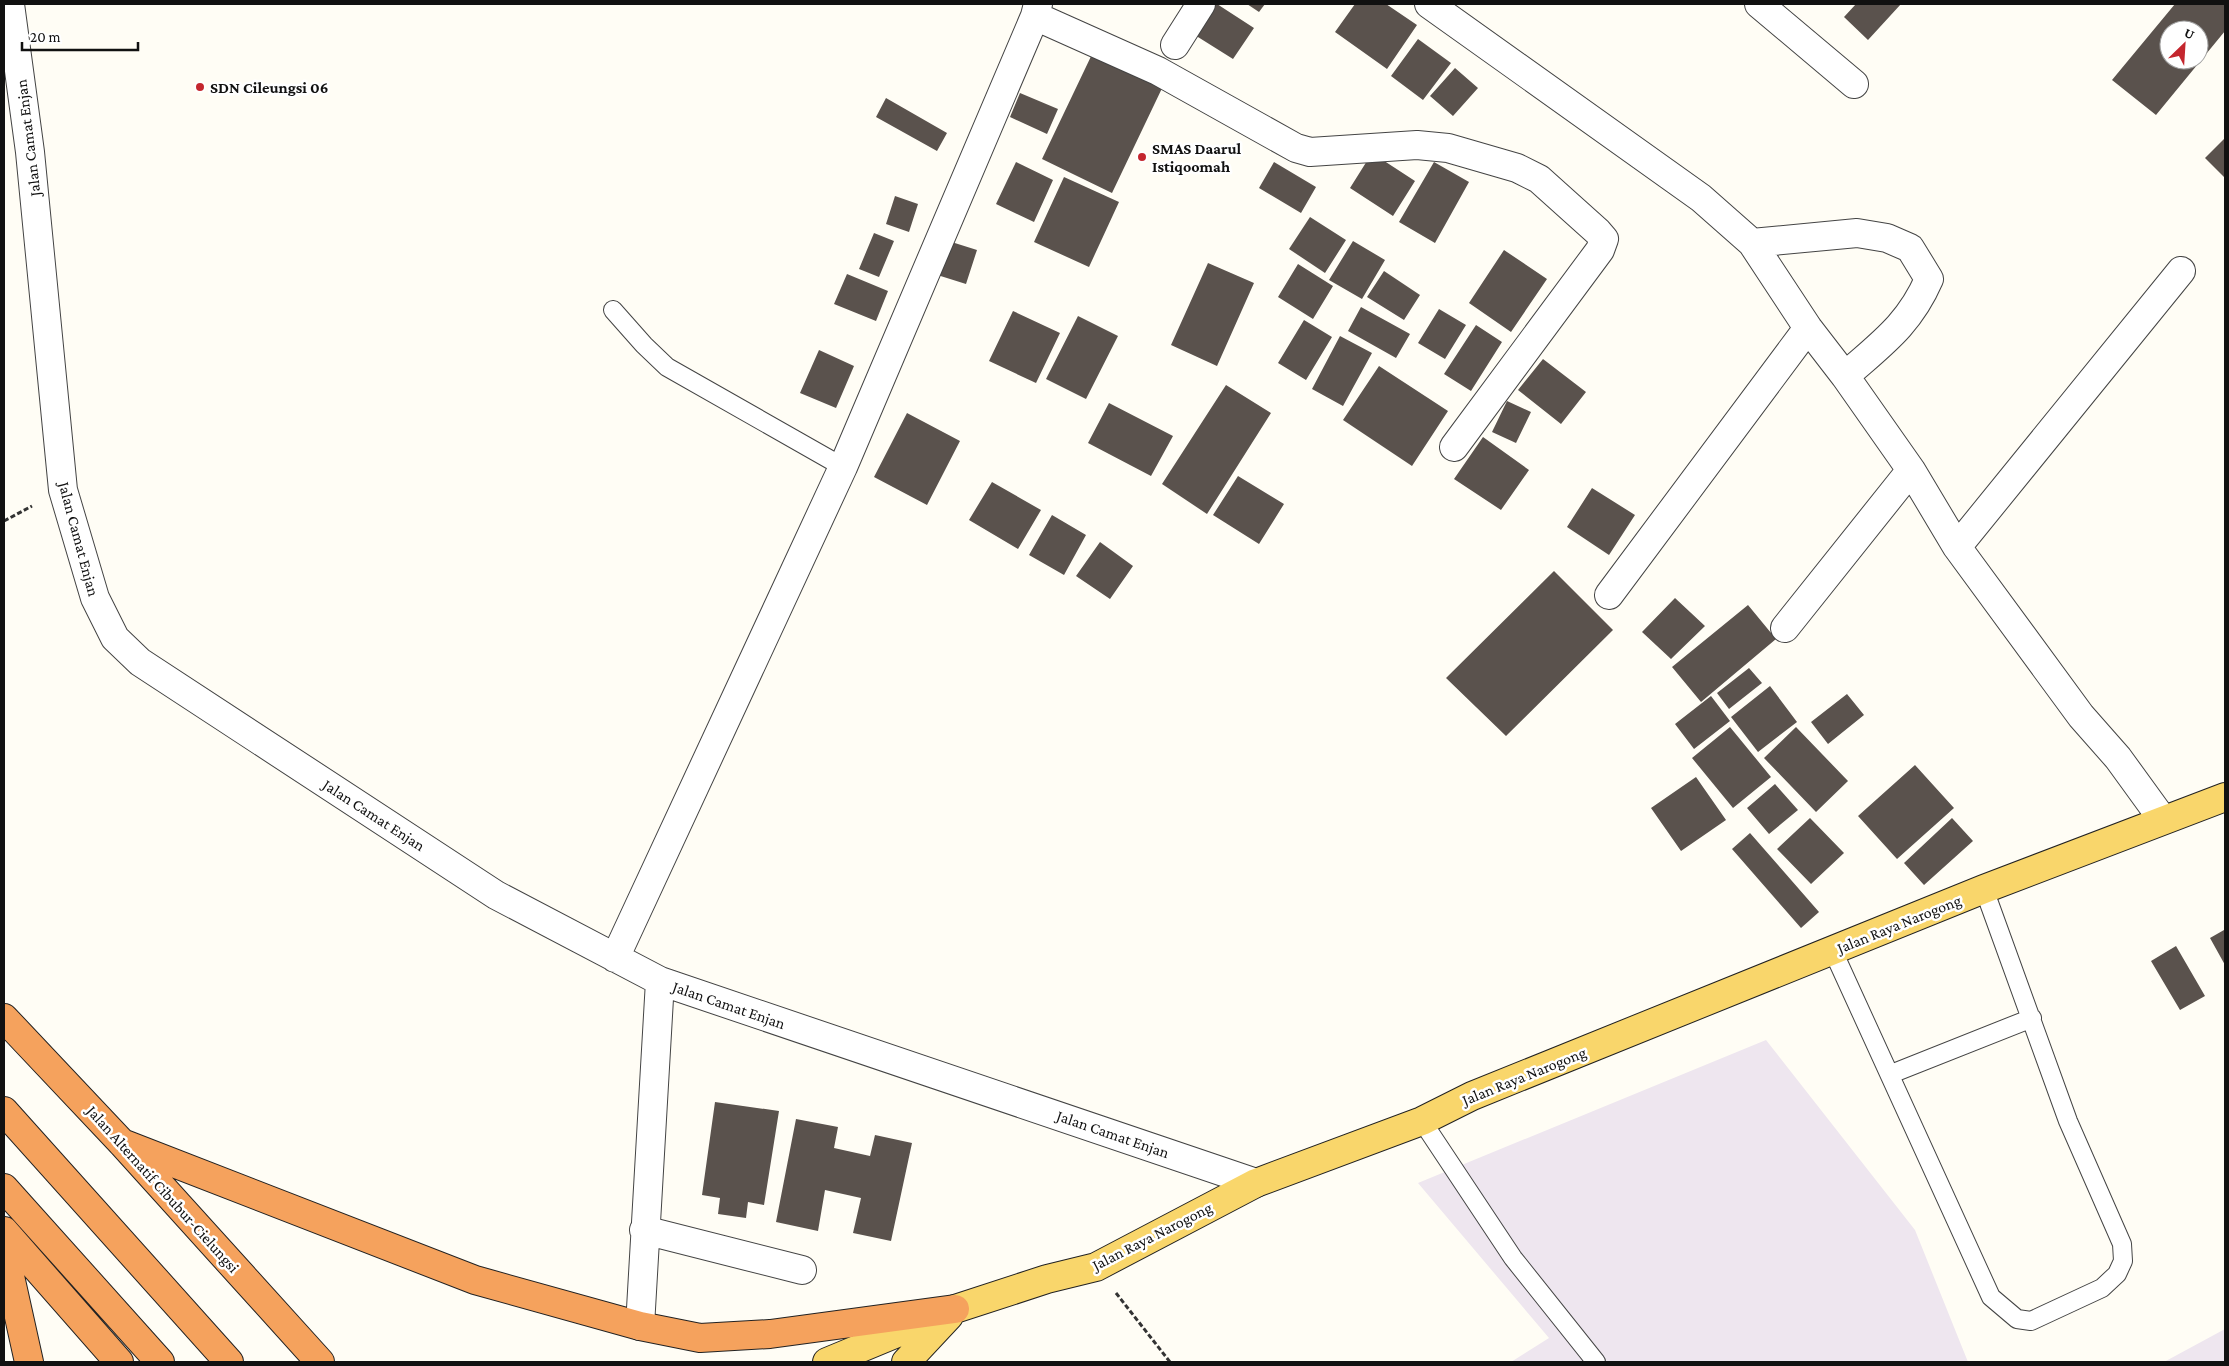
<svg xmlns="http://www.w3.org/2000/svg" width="2229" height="1366" font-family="'Crimson Pro',serif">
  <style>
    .industrial { fill: #eee6ef }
    .building { fill: #5a524d; fill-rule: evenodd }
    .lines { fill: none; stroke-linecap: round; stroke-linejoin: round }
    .lane-casing { stroke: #444; stroke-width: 20 }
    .street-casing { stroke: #444; stroke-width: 30 }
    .primary-casing { stroke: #222; stroke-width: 30 }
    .highway-casing { stroke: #222; stroke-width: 30 }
    .path { stroke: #333; stroke-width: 3; stroke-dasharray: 5 2.5; stroke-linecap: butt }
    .lane { stroke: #fff; stroke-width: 18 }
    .street { stroke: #fff; stroke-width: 28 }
    .primary { stroke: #f9d66b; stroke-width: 28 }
    .highway { stroke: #f5a25d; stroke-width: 28 }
    .poi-dot { fill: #c4262e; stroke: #fff; stroke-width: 2 }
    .labels { text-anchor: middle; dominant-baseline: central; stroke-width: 5; stroke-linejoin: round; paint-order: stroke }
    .poi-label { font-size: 16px; font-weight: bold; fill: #111; stroke: #fff; text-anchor: start }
    .street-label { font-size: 16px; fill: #111; stroke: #fff }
  </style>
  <rect width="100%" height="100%" fill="#fffdf5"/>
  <path class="industrial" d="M1766,1040L1915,1230L1968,1362H1511L1549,1338L1418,1183Z
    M2225,1329V1362H2164Z"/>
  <path class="building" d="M1208,4H1217L1254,28L1233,59L1190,32Z
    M1247,4H1265L1259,12Z
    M1355,4H1386L1417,25L1387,69L1335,32Z
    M1856,4H1901L1868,40L1844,17Z
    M2175,4H2225V31L2156,115L2112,80ZM2169,30H2199V60H2169Z
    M1418,39L1451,63L1423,100L1391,76Z
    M1095,48L1165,82L1112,193L1042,159Z
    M1455,68L1478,88L1453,116L1430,96Z
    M1020,93L1058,109L1047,134L1010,117Z
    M886,98L947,133L937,151L876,117Z
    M2225,138V178L2205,158Z
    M1372,153L1415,181L1393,216L1350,188Z
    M1016,162L1053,180L1034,222L996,204Z
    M1274,162L1316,187L1301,213L1259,188Z
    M1434,162L1469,182L1435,243L1399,222Z
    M1064,177L1119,202L1089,267L1034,242Z
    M895,196L918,204L909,232L886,224Z
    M1310,217L1346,240L1325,273L1289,249Z
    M874,233L894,241L879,277L859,269Z
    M942,239L977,250L966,284L931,273Z
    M1353,241L1385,260L1362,299L1329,280Z
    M1504,250L1547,279L1511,332L1469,303Z
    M1208,263L1254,283L1217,366L1171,345Z
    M1298,264L1333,286L1313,319L1278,297Z
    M1384,271L1420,295L1404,320L1367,297Z
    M847,274L888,291L876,321L834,304Z
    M1361,307L1410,334L1396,358L1348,331Z
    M1439,309L1466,325L1445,359L1418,343Z
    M1013,311L1060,333L1036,383L989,361Z
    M1078,316L1118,336L1086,399L1046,379Z
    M1304,320L1332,337L1306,380L1278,363Z
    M1476,325L1502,342L1471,391L1444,374Z
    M1340,336L1372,353L1343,406L1312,389Z
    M819,350L854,366L836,408L800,393Z
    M1543,359L1586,392L1561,424L1518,390Z
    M1379,366L1448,411L1412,466L1343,420Z
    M1226,385L1271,413L1207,514L1162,484Z
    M1507,401L1531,412L1516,443L1492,432Z
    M1109,403L1173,436L1151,476L1088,443Z
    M907,413L960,441L927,505L874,477Z
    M1483,437L1529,470L1501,510L1454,479Z
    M1238,476L1284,504L1259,544L1213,515Z
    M992,482L1041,510L1018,549L969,520Z
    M1592,488L1635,515L1609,555L1567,527Z
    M1052,515L1086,535L1064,575L1029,555Z
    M1100,542L1133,566L1110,599L1076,576Z
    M1554,571L1613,630L1506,736L1446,678Z
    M1675,598L1705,626L1671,659L1642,632Z
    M1748,605L1776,639L1701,702L1672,667Z
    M1749,668L1762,683L1729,709L1717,693Z
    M1770,686L1797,722L1758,752L1731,717Z
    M1847,694L1864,715L1828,744L1811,722Z
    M1711,696L1730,721L1694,749L1675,724Z
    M1730,727L1771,777L1733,808L1692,758Z
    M1796,727L1848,781L1816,812L1764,758Z
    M1915,765L1954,808L1897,859L1858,816Z
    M1696,777L1726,820L1681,851L1651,808Z
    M1775,784L1798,810L1769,834L1747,808Z
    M1810,818L1844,853L1811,884L1777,849Z
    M1952,818L1973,841L1924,885L1904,863Z
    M1750,833L1819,912L1801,928L1732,849Z
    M2224,930L2225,932V965L2210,938Z
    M2176,946L2205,996L2180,1010L2151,961Z
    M715,1102L779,1111L764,1205L748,1202L746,1218L718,1214L720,1198L702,1195Z
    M796,1119L838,1127L834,1148L870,1156L875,1135L912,1143L891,1241L853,1233L861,1198L825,1190L818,1231L776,1222Z"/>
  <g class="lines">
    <defs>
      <path id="lane" d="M613,310L644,345L667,367L843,467
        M1833,951L1991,1297L2017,1319L2031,1321L2102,1288L2117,1274L2123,1261L2122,1244L2068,1121L1984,889
        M1891,1074L2032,1018
        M1422,1121L1513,1258L1596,1362"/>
      <path id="street" d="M10,4L30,152L63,490L95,598L115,638L140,662L496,895L660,981L1256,1183
        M1429,4L1701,198L1752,243L1808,328L1845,376
        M1759,4L1854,84
        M1035,16L1158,71L1296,148L1310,152L1417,145L1448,148L1517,168L1539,179L1598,232L1604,239L1600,250L1454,447
        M1175,45L1201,4
        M1752,243L1857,233L1887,238L1910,248L1929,279C1909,325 1881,344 1845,376L1911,470L1957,547L2081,716L2118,758L2163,820
        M1957,547L2181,271
        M1609,595L1808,328
        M1785,628L1911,470
        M615,958L843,467L1035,16L1038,4
        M644,1230L802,1270
        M640,1326L660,981"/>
      <path id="primary" d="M827,1362L955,1309L1047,1279L1096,1267L1256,1183L1422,1121L1472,1096L1984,889L2225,797
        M906,1362L949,1316"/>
      <path id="highway" d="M4,1018L122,1143L320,1362
        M4,1111L229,1362
        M122,1143L475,1280L640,1326L700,1338L770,1334L955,1309
        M4,1188L160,1362
        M4,1231L119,1362
        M4,1249L29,1362"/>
    </defs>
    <use href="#lane" class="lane-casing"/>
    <use href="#street" class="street-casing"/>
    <use href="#primary" class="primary-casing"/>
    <use href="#highway" class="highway-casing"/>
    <path class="path" d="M4,521L32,506
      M1116,1293L1170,1362"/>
    <use href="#lane" class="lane"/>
    <use href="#street" class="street"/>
    <use href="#primary" class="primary"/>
    <use href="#highway" class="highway"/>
  </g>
  <g class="poi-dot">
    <circle cx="200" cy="87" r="5"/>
    <circle cx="1142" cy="157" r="5"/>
  </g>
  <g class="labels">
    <g class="poi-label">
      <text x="210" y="87">SDN Cileungsi 06</text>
      <text x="1152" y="148">SMAS Daarul<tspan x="1152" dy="18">Istiqoomah</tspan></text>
    </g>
    <g class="street-label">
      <text transform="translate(28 138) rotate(-97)">Jalan Camat Enjan</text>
      <text transform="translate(79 539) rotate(75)">Jalan Camat Enjan</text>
      <text transform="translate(374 815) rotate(33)">Jalan Camat Enjan</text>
      <text transform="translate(1899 924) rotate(-22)">Jalan Raya Narogong</text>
      <text transform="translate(729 1005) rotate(19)">Jalan Camat Enjan</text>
      <text transform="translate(1524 1076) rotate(-22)">Jalan Raya Narogong</text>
      <text transform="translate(1113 1134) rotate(19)">Jalan Camat Enjan</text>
      <text transform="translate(163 1189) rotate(48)">Jalan Alternatif Cibubur-Cielungsi</text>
      <text transform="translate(1152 1236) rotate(-27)">Jalan Raya Narogong</text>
    </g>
  </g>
  <rect width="2229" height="1366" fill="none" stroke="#111111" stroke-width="10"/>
  <g transform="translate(2184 45) rotate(25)"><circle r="24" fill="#ffffff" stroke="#a0a0a0"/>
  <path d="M0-4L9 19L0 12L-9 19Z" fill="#c4262e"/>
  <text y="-8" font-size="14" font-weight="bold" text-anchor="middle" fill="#111111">U</text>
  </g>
  <path d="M22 42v8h116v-8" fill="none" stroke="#111111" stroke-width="2.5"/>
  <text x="30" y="42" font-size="15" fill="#111111" stroke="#ffffff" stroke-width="4" paint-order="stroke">20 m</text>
</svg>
